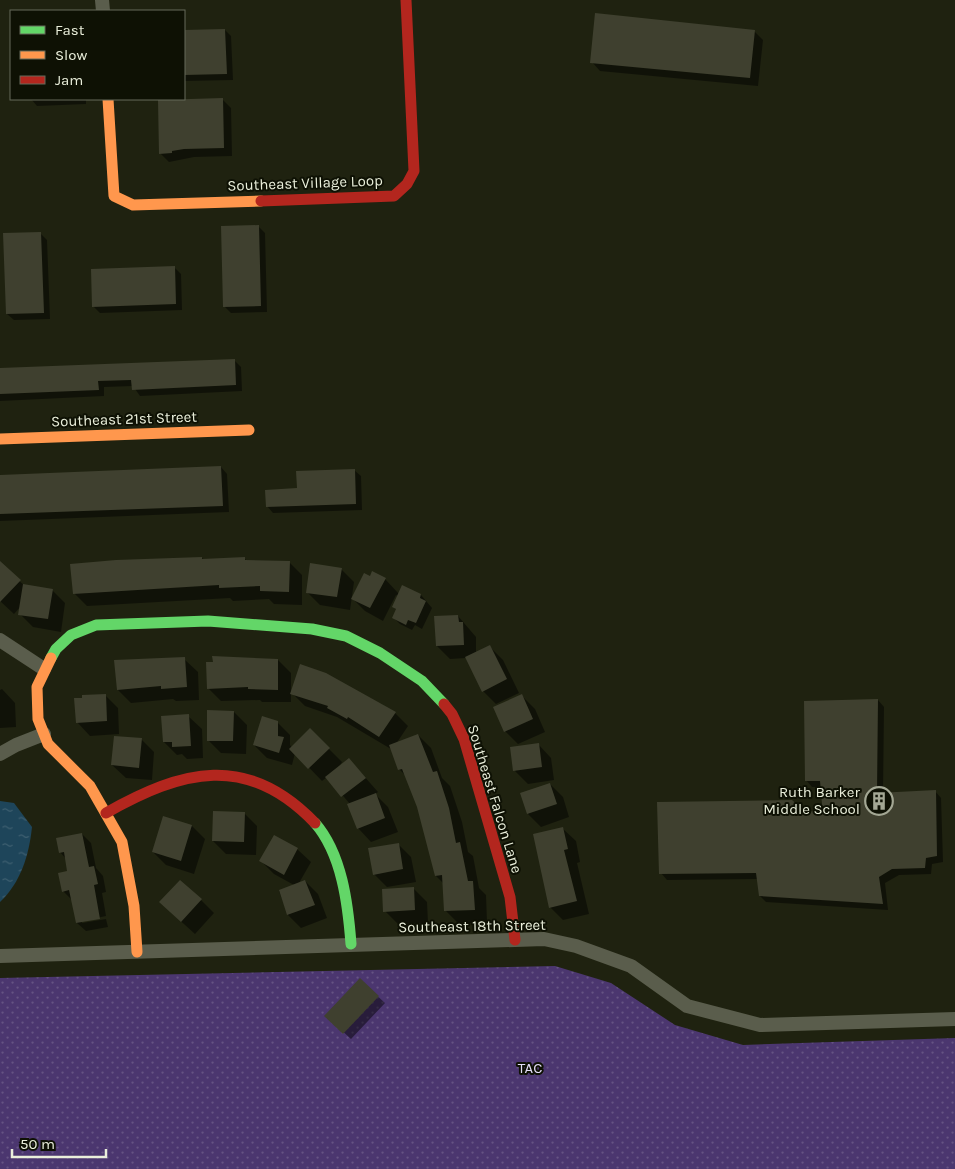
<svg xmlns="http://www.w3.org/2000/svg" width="955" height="1169" font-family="Karla,sans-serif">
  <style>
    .park { fill: url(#park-dots) }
    .water { fill: url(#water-ripples) }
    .shadow { fill: #0007 }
    .building { fill: #3f402f }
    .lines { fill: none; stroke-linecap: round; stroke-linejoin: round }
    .street { stroke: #5a5d4c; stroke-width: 14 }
    .fast { stroke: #63d668; stroke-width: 11 }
    .slow { stroke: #ff974d; stroke-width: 11 }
    .jam { stroke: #b3261e; stroke-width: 11 }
    .labels { text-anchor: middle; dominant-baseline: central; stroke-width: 4; stroke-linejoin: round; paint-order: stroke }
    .street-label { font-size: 15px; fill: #eaefdb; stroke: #0e1104 }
    .poi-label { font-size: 15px; fill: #eaefdb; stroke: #0e1104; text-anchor: end }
    .park-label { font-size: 15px; fill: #e3dcf7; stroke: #0e1104 }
  </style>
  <defs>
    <pattern id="park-dots" width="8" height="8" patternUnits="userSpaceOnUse" patternTransform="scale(1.25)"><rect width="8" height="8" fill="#4b366f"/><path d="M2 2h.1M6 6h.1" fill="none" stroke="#655383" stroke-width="1.8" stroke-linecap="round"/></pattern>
    <pattern id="water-ripples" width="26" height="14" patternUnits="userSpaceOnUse" patternTransform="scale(1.25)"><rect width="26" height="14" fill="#1e455a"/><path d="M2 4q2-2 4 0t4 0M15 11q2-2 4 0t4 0" fill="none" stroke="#3f6071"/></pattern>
  </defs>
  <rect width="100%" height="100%" fill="#1f2210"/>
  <path class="park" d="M555,966L611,983L675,1025L743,1045L955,1038V1169H0V978Z"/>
  <path class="water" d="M0,801L14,803L32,827C29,855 21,882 0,902Z"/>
  <path class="shadow" d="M596,14L754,31L763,40L758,86L600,71L592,62Z
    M225,30L231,36L233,80L184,81V31Z
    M31,99H86V104L37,106Z
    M222,99L231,108L232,156L194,157L169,162L160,153Z
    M258,226L265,233L267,312L231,313L225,307Z
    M40,233L47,240L50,319L14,320L7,314Z
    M174,267L181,274L182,310L100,313L93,306Z
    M234,360L241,367L242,391L140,396L133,386L104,387V396L0,401V370Z
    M221,467L227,474L229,512L0,521V476Z
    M354,470L361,476L362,510L273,513L267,506L298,490Z
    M202,558L204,560L245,559L247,561L289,562L302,575V605L274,604L269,599L233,601L230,598L87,606L74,593Z
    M0,564L25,586L52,590L65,603L61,632L33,627L20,614L21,606L14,614L0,601Z
    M341,569L354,582L350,610L320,605L307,592Z
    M370,578L385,579L399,594L421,595L432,608L422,629L415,625L412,630L400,624L394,618L397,610L393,607L398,596L396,595L383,621L365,611L352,598Z
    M458,616L476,637V653L490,647L503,660L519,693L496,704L483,691L466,658L450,659L437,646Z
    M184,659L198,672L199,700L176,701L173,699L131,703L118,690Z
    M278,660L291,673V702H262L260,700L221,701L208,688Z
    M2,689L15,703L16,727L0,728V690Z
    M292,693L395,713L408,726L396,744L418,735L431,748L442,778L450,786L462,822L468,852L473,856L479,888L486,895L487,922L459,924L446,911L444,884L436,876L418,807L407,777L399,769L391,749L337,717L305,706Z
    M105,695L118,708L119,734L90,736L77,722Z
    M522,696L535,709L545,732L518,744L505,731Z
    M878,700L884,707L883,794L935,791L941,798L943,862L932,864L931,874L899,875L885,883L888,910L766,902L760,896L758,879L667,880L661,873L808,815L823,805L821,787H812L806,780Z
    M234,712L247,725L246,754L221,753L208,740Z
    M188,716L202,729L203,758L187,759L182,754L177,755L164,742Z
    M277,722L290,735V745L292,748L310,730L342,762L339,767L349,759L378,792L375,794L388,807L398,832L371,842L358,828L350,804L327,777L322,781L295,753L292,765L267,758L254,745Z
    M141,739L154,752L152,780L126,778L112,765Z
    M538,744L551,758L554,780L528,784L515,771Z
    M550,784L563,797L569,817L541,827L528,814Z
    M244,813L257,826L256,855L226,854L213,841Z
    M192,826L205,839L194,874L166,865L153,852Z
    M562,828L576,841L580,862L577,863L589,914L563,920L550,907Z
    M82,834L91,843L96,868L103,876L106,892L102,893L106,916L82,921V923L106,919L108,927L86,931L77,923L72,900L63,891L69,872L66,859L60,852Z
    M398,844L411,857L416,882L387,887L374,874Z
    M297,849L311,862L299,883L305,881L318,894L327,918L301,928L288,915L279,891L294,885L274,874L261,861Z
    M414,889L427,902L428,923L398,924L385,911Z
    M201,900L214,913L195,934L174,915Z
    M360,980L385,1003L351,1039L326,1016Z"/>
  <path class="building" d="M595,13L755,30L750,78L590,63Z
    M225,29L227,74L184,75V30Z
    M223,98L224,148L184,149L172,151V153L159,154L158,100Z
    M259,225L261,306L223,307L221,226Z
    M41,232L44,313L6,314L3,233Z
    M175,266L176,304L92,307L91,269Z
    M235,359L236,385L132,390L131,380L98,381L99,390L0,394V368Z
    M221,466L223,506L0,514V475Z
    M355,469L356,504L266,507L265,490L297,488L296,471Z
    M202,557V559L245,557V560L290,561L289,592L260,591V586L219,588V585L73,594L70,564L116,560Z
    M0,561L21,580L0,602Z
    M310,563L342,568L337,597L306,593Z
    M372,571L386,578L370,608L351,599L364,573L370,576Z
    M23,584L53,589L48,619L18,615Z
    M402,585L421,594L420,598L426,601L416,623L408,620L406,625L392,618L396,609L392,607Z
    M458,615L459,622H463L464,645L436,646L434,616Z
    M490,645L507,679L482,692L465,657Z
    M212,656L278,659V690L248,689V687L207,689L206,662H213Z
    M185,657L187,687L161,689V686L117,690L114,660Z
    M300,664L326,673L396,712L379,737L348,717L347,719L327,708L328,706L290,694Z
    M106,694L107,721L76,723L74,698H82V695Z
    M522,694L533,719L504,732L493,707Z
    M878,699L877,793L936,790L937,856L926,858L925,868L892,869L879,877L883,904L759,896L756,873L659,874L657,802L792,800L808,814L822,804L820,781H805L804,701Z
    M207,710L234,711L233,741H207Z
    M189,714L191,746L172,747V742H163L161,716Z
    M262,716L278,721V736L284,737L279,753L253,745Z
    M310,728L330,748L308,769L289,749Z
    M418,734L433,772L437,771L449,808L456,843L460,842L468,881H473L475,910L444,911L442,875L435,876L417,807L402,769L398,770L389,745Z
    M114,736L142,738L139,768L111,765Z
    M539,743L542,767L513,771L510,747Z
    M349,758L366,778L341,797L325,777Z
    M550,783L557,804L527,814L520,793Z
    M376,793L385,818L357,829L347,804Z
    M213,811L245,812L244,842L212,841Z
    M163,816L192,825L181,861L152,852Z
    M563,827L568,849L564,850L577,901L549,908L533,834Z
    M82,833L89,867L94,866L98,884L94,885L100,919L76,923L69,890L62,892L58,873L67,871L64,852L59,853L56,838Z
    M274,835L298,848L284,875L259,861Z
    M399,843L403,869L373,875L368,848Z
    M180,880L202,899L181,922L159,902Z
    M305,880L315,905L287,915L279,890Z
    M414,887L415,910L383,912L382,889Z
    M360,978L379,996L343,1034L324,1016Z"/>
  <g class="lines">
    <path class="street" d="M102,0L103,11
      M0,640L44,669
      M0,754L16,745L44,734
      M0,956L544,939L576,946L631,966L687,1006L760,1025L955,1019"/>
    <path class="fast" d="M51,658L56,649L71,635L96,625L208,621L312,629L346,636L380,653L422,681L444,704
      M315,823C342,854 348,904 351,944"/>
    <path class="slow" d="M108,99L114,196L133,205L261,201
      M0,439L249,430
      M51,658L37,687L38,719L48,744L90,786L122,842L134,906L137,952"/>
    <path class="jam" d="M261,201L394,196L407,184L414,171L406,0
      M444,704L452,714L464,739L510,897L515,940
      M106,813C182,770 247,752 315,823"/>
  </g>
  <defs>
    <symbol id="building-ring" viewBox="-11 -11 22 22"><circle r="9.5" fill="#0e1104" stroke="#a3a794" stroke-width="1.5"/><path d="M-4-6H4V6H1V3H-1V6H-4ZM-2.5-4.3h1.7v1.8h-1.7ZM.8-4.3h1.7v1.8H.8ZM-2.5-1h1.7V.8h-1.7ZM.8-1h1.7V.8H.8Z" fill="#a3a794"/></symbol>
  </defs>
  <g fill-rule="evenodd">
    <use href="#building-ring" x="863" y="785" width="32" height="32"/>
  </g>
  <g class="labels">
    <g class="street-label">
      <text transform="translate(305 183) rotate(-2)">Southeast Village Loop</text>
      <text transform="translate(124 419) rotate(-2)">Southeast 21st Street</text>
      <text transform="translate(495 799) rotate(73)">Southeast Falcon Lane</text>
      <text transform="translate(472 926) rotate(-1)">Southeast 18th Street</text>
    </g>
    <g class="poi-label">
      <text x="860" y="792">Ruth Barker<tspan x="860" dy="17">Middle School</tspan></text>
    </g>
    <g class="park-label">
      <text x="530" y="1068">TAC</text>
    </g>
  </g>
  <rect x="10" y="10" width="175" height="90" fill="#0e1104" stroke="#666a5a"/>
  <rect x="20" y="26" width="25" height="8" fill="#63d668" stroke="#666a5a"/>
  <text x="55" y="35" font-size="15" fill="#eaefdb">Fast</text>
  <rect x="20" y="51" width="25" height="8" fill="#ff974d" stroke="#666a5a"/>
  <text x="55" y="60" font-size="15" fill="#eaefdb">Slow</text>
  <rect x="20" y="76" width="25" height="8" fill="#b3261e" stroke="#666a5a"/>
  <text x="55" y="85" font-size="15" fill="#eaefdb">Jam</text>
  <path d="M12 1149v8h94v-8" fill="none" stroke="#eaefdb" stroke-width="2.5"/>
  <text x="20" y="1149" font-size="15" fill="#eaefdb" stroke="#0e1104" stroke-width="4" paint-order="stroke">50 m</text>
</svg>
